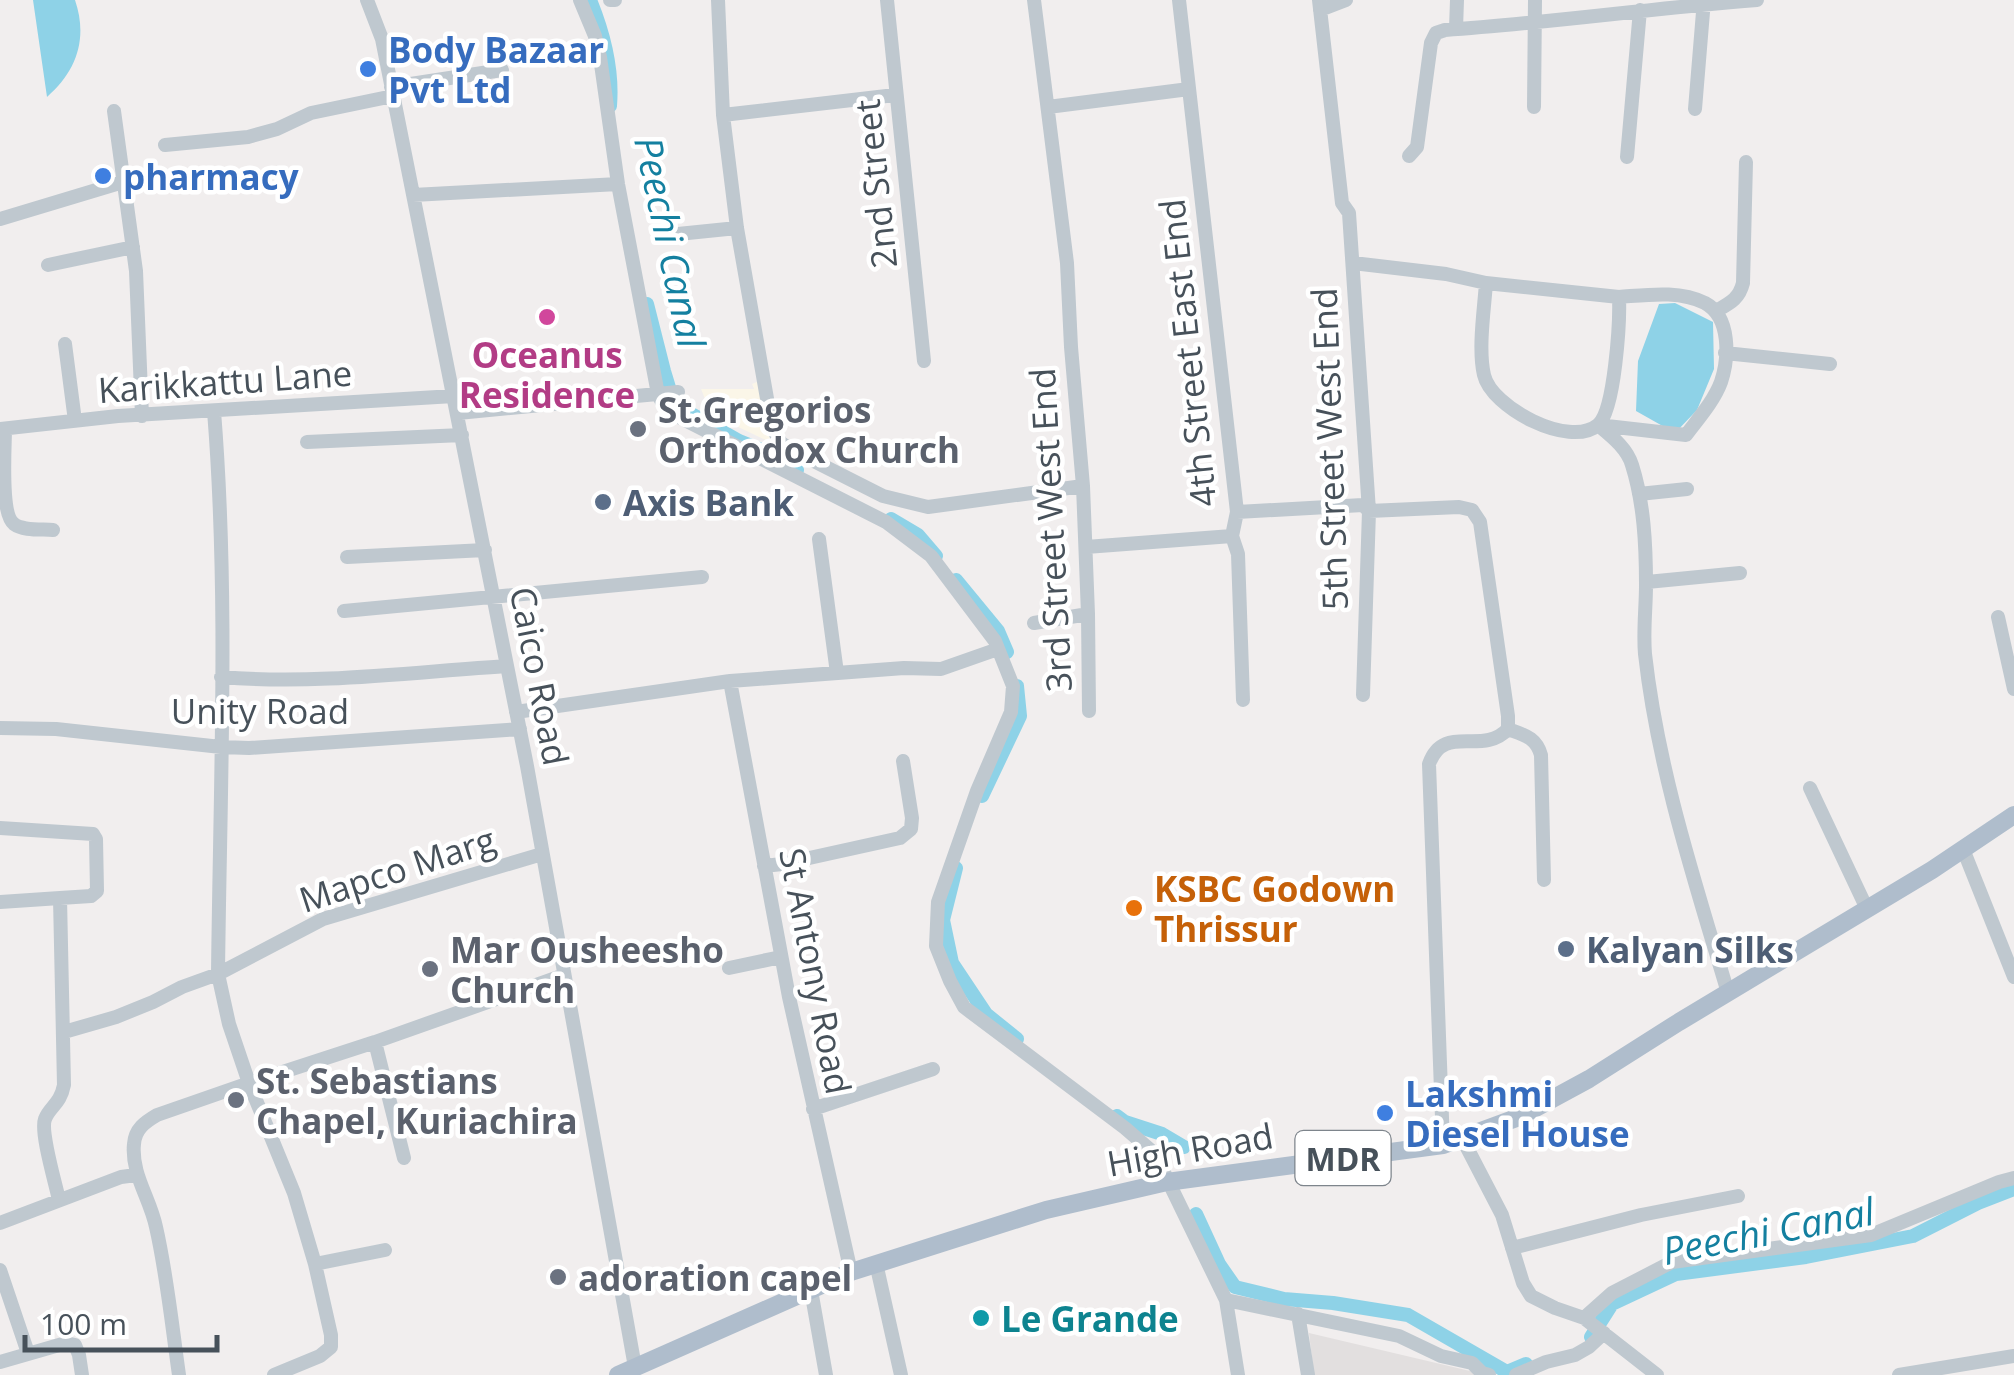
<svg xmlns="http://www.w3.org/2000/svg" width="2014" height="1375" font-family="'Open Sans',sans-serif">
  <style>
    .commercial { fill: #fbf6e8 }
    .education { fill: #e2dfdf }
    .water { fill: #8ed2e7 }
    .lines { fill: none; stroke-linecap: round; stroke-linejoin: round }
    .canal { stroke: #8ed2e7; stroke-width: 14 }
    .minor { stroke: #bfc8cf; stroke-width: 14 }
    .major { stroke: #afbdcc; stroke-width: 18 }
    .shop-dot { fill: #3f7fe0; stroke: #fff; stroke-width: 4 }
    .hotel-dot { fill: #d1479c; stroke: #fff; stroke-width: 4 }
    .worship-dot { fill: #6b7280; stroke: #fff; stroke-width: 4 }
    .service-dot { fill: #5c6f8a; stroke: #fff; stroke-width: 4 }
    .food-dot { fill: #e8710a; stroke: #fff; stroke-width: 4 }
    .culture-dot { fill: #0f9aa8; stroke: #fff; stroke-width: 4 }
    .labels { text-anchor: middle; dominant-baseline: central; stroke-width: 9; stroke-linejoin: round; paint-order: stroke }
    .shield { fill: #fff; stroke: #7e858c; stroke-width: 2.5 }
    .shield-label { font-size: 32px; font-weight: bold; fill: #47515a }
    .shop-label { font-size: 35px; font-weight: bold; fill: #366cbe; stroke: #fff; text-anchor: start }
    .street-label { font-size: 35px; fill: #47515a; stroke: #fff }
    .hotel-label { font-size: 35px; font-weight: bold; fill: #b23c85; stroke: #fff }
    .worship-label { font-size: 35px; font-weight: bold; fill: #5b616d; stroke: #fff; text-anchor: start }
    .service-label { font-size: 35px; font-weight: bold; fill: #4e5e75; stroke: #fff; text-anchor: start }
    .food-label { font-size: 35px; font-weight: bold; fill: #c56008; stroke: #fff; text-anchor: start }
    .culture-label { font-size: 35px; font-weight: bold; fill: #0d838f; stroke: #fff; text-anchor: start }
    .water-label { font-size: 38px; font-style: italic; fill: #1480a0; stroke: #fff }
  </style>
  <rect width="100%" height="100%" fill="#f1eeee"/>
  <path class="commercial" d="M764,379L770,442L711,414L701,389H754L752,384Z"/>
  <path class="education" d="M1309,1333L1487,1375H1314Z"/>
  <path class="water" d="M33,0H75C88,38 77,71 47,97Z
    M1675,303L1713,322L1714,369L1697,410L1675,433L1636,411L1638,361L1659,304Z"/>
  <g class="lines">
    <path class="canal" d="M590,0C604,34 613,69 610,106
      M647,304L664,371L674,404L739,441L774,455L797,470
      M891,519L918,535L936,556
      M956,580L998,631L1007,652
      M982,796L1020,716L1017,686
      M956,868L943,920L952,963L986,1014L1017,1039
      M1117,1116L1125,1122L1162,1134L1184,1147
      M1196,1214L1219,1264L1235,1287L1284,1299L1333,1303L1408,1315L1507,1372L1526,1364
      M1591,1337L1612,1304L1676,1274L1806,1257L1913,1236L1978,1203L2014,1189"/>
    <path class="minor" d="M367,0L382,39L527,766L635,1367
      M580,0L595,36L600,57L618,184L658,394L664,406L675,415L886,522L931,556L995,641L1013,686L1011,712L977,791L938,902L936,946L950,981L964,1007L1125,1128L1155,1154L1226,1300L1238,1375
      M610,0H615
      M718,0L723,115
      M887,0L924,361
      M1034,0L1067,263L1071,347L1083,486L1088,614L1089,711
      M1179,0L1237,512L1232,536L1238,554L1243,700
      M1319,0L1342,203L1349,213L1369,511L1363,695
      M1320,10L1346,0
      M1456,29L1457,0
      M391,87L502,70
      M895,95L723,115L737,228L772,427L781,443L796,452L883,496L928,507L1083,486
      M1048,107L1189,89
      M1534,107L1535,0
      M1695,109L1704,0
      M114,111L136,271L142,416
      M165,145L248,137L277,129L311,113L393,96
      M1409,156L1417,147L1431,43L1436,33L1445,30C1549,23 1653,8 1757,0
      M1627,157L1640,10
      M413,195L618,184
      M0,219L123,182
      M678,234L737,228
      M1353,263L1446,274L1486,283C1484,311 1478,349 1484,375C1491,407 1569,449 1598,425C1615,410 1620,321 1619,297L1486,283
      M48,265L133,247
      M1716,311C1730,303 1739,299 1743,283L1746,162
      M65,344L75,421
      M1725,353L1830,364
      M214,411C229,598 220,786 218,974L229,1024L249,1083L375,1042L564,975
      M458,413L678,392
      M1598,425C1611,436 1627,448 1632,465C1644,503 1646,545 1646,585C1646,608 1643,631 1645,654C1658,770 1695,882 1728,993
      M1598,425L1686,435C1698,419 1714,401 1721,382C1729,358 1731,317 1705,303C1679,290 1647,295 1619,297
      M0,429L118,416L454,396
      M5,429C5,446 0,514 14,524C23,531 42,529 53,530
      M307,442L462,435
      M1639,494L1687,489
      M1237,512L1363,505L1369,511L1459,507L1472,510L1480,522L1508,716V729C1482,757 1444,722 1429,764L1443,1145
      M819,539L837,673
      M1086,547L1232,536
      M347,557L485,550
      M1647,582L1740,573
      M344,611L702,577
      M1998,617L2014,689
      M1034,623L1088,614
      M221,677C316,685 413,672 507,666
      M730,681L789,997L851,1272
      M516,712L730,681L904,668L941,669L998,649
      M0,728L56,729L221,747L249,748L520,729
      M1508,729C1524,735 1536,737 1541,755L1544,880
      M1810,788L1867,909
      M0,828L93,834L96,839L97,891L91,896L60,898
      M1963,849L2014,977
      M764,866L782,864L900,838L911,829L912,818L903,761
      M0,902L60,898L64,1085C60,1105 50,1106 45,1119C40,1132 56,1185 59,1200
      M729,968L781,957
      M64,1032L116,1017L153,1002L182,987L218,974L323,919L542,854
      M375,1042L404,1158
      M813,1109L933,1069
      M1462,1138L1502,1215L1523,1283L1531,1296L1555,1308L1584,1318L1657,1375
      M0,1223L121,1177L136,1175
      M1512,1248L1641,1215L1738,1196
      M876,1263L901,1375
      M315,1264L385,1250
      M0,1270L28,1353
      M811,1290L826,1375
      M1226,1300L1399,1336L1441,1356L1472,1363L1482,1373L1489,1375
      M1298,1314L1308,1375
      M1584,1318L1612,1293L1672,1262L1871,1235L1999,1182L2014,1178
      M0,1362L66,1343L75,1345L79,1355L82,1375
      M179,1375C172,1326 167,1275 156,1227C150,1198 131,1174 134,1144C135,1129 145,1122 157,1115L249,1083L294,1193L315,1264L331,1335V1347L320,1356L274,1375
      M1516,1375L1546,1362L1575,1355L1589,1347L1604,1333
      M1899,1375L2014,1356"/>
    <path class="major" d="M618,1375L851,1272L1046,1210L1167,1182L1443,1145L1519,1117L1589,1079L1679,1022L1932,870L2014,815"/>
  </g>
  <g class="shop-dot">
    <circle cx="368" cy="69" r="10"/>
    <circle cx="103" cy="176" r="10"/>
    <circle cx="1385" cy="1113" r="10"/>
  </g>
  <circle class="hotel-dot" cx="547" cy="317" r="10"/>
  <g class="worship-dot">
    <circle cx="638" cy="429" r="10"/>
    <circle cx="430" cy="969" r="10"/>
    <circle cx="236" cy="1100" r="10"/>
    <circle cx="558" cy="1277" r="10"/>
  </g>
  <g class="service-dot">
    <circle cx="603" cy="502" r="10"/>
    <circle cx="1566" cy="949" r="10"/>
  </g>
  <circle class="food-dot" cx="1134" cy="908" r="10"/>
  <circle class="culture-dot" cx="981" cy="1318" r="10"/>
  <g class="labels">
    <rect class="shield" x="1295.5" y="1131" width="95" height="54" rx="8"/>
    <g class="shield-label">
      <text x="1343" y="1158">MDR</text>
    </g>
    <g class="shop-label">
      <text x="388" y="49">Body Bazaar<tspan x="388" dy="40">Pvt Ltd</tspan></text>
      <text x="123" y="176">pharmacy</text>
      <text x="1405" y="1093">Lakshmi<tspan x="1405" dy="40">Diesel House</tspan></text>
    </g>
    <g class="street-label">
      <text transform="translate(875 184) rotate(-96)">2nd Street</text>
      <text transform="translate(1187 353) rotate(-96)">4th Street East End</text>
      <text transform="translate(225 381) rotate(-4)">Karikkattu Lane</text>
      <text transform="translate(1329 449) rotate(-92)">5th Street West End</text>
      <text transform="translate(1050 530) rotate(-93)">3rd Street West End</text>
      <text transform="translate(540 676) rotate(79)">Caico Road</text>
      <text x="260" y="710">Unity Road</text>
      <text transform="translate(397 869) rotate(-18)">Mapco Marg</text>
      <text transform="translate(816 971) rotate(79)">St Antony Road</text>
      <text transform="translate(1190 1149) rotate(-10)">High Road</text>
    </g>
    <g class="hotel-label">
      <text x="547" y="354">Oceanus<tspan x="547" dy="40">Residence</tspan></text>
    </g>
    <g class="worship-label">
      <text x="658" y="409">St.Gregorios<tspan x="658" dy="40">Orthodox Church</tspan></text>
      <text x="450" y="949">Mar Ousheesho<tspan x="450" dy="40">Church</tspan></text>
      <text x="256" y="1080">St. Sebastians<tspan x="256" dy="40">Chapel, Kuriachira</tspan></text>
      <text x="578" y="1277">adoration capel</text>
    </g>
    <g class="service-label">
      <text x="623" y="502">Axis Bank</text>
      <text x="1586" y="949">Kalyan Silks</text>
    </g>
    <g class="food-label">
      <text x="1154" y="888">KSBC Godown<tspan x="1154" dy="40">Thrissur</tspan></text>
    </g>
    <g class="culture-label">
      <text x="1001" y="1318">Le Grande</text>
    </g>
    <g class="water-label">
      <text transform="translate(671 242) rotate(78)">Peechi Canal</text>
      <text transform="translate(1768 1230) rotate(-11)">Peechi Canal</text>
    </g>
  </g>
  <path d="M25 1335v15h192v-15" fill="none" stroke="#47515a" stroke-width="5"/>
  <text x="40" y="1335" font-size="30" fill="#47515a" stroke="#ffffff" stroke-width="8" paint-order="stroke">100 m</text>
</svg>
